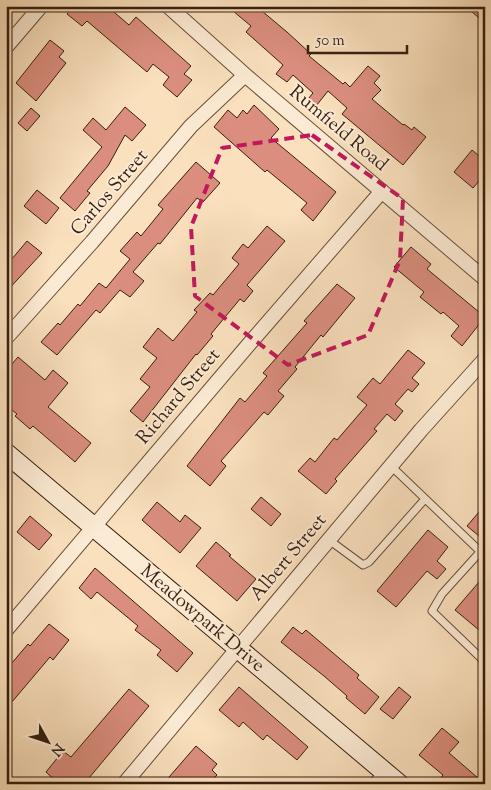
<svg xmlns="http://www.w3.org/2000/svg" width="491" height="790" font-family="'Sorts Mill Goudy',serif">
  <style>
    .building { fill: #db8e7e; stroke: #371f10 }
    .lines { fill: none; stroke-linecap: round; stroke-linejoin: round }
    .lane-casing { stroke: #684f3b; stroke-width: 9 }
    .street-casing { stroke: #684f3b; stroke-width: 16 }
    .secondary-casing { stroke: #371f10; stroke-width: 21 }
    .lane { stroke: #fcebd4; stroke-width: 7 }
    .street { stroke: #fcebd4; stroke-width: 14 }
    .secondary { stroke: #fcebd4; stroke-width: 19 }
    .marked { fill: none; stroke: #c2185b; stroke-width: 4; stroke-dasharray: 10 6; stroke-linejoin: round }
    .labels { text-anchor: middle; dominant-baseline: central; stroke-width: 4; stroke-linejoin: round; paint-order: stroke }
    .street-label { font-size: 19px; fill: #371f10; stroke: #fcebd4 }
  </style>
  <rect width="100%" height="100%" fill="#fae0bd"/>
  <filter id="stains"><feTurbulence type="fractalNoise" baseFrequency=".004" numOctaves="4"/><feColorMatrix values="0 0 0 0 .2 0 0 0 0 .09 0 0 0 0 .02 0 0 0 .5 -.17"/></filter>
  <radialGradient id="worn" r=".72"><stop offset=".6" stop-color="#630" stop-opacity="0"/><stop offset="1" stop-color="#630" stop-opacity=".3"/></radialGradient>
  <path class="building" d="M73,6H107L129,25L136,17L191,66L184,74L192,80L177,97L163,85L169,77L153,64L147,72L87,21L82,26L67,14Z
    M227,6H256L287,32L311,54L309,56L343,84L345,82L350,87L368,66L380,76L374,83L381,90L372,99L403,125L404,124L412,130L414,127L426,137L403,165L342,114L347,108L328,91L316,106L308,99L313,93L293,75L287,82L276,74L283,65L246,32L251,26Z
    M465,6H485V23Z
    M50,40L64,51L59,57L66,63L36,101L16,83Z
    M254,105L279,129L271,138L336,192L313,221L301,210L307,203L267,170L265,172L214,127L228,110L237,118L243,110L247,114Z
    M125,107L146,125L132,141L125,135L108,166L87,191L90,193L75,211L60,198L102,147L83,130L93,118L106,130Z
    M31,108L40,116L27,131L18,123Z
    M472,150L485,161V174L473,188L454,172Z
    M196,162L220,183L203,202L197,198L160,244L158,243L133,272L144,281L130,297L120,290L100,313L96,310L57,355L41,342L58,323L60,325L78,304L80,306L99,283L106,288L130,259L120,251L137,232L141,236L163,209L158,205Z
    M37,190L59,208L46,224L24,206Z
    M267,226L285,241L247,285L253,291L244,302L240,299L211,334L213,336L197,355L196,354L143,422L130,411L150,387L140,379L157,358L143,347L158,328L173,341L197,312L194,310L210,293L213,295L239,264L232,258L243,244L248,248Z
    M27,241L42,253L6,292V266Z
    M411,247L431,264L427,269L485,317L462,346L451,336L459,326L443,312L441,314L420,297L424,292L394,267Z
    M337,284L355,298L323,337L321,335L295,367L297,369L278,391L284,396L268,415L264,412L221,461L226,466L210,486L187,466L240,398L245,402L267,376L263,373L307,323L304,321Z
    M408,350L425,363L412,378L419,384L412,392L408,389L395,404L403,411L395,421L387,414L374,429L377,431L335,479L337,481L326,494L298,471L310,458L315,462L334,438L337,440L367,405L357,397L373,378L380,384Z
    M18,357L45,380L53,370L68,383L48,407L91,443L75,462L33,426L30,429L15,416L17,414L6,405V371Z
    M261,497L281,514L271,526L251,509Z
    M157,502L180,522L185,515L201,528L180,553L142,520Z
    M485,505V541L467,526Z
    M30,516L52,535L39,550L17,532Z
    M428,530L448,547L437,561L446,569L437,579L427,571L396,607L377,591Z
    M216,542L231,555L229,556L256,579L237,601L196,566Z
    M95,568L193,653L177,672L157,655L161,650L135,630L138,626L97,592L91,599L79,588Z
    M485,575V635L455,610Z
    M49,624L69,640L53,660L50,657L6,709V670L28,644L30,646Z
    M293,627L302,634L306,630L359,675L357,678L379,697L365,714L346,698L347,696L324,676L281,642Z
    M239,687L308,747L297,760L267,735L263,740L243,722L239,727L219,710Z
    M399,687L411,697L393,719L380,709Z
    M129,689L149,706L84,784H59L46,772L63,751L71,757Z
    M442,728L459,742L449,753L485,784H446L440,779L443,775L419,755Z
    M196,746L217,764L212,770L217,775L209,784H163Z"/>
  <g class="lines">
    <defs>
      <path id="lane" d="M391,466L485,556
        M329,540L363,565L369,562L425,499
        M480,552L442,594L432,611L485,662"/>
      <path id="street" d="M168,6L245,75L485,279
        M6,47L41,6
        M6,338L92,242L191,126L245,75
        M6,630L250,343L382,191
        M124,784L421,430L485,359
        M376,784L386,773"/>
      <path id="secondary" d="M6,453L399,784"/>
    </defs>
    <use href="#lane" class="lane-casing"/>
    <use href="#street" class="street-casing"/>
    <use href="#secondary" class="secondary-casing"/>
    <use href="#lane" class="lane"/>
    <use href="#street" class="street"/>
    <use href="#secondary" class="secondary"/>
  </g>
  <path class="marked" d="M312,135L403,199L400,260L368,335L288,365L195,296L191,227L222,148Z"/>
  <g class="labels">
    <g class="street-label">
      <text transform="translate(338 129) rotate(40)">Rumfield Road</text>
      <text transform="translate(110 193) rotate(-49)">Carlos Street</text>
      <text transform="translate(179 397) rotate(-50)">Richard Street</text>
      <text transform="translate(289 558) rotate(-50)">Albert Street</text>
      <text transform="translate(202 619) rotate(40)">Meadowpark Drive</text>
    </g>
  </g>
  <rect width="491" height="790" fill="none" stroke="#fae0bd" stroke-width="25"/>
  <rect x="8" y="8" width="476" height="775" fill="none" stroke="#371f10" stroke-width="2.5"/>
  <rect x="12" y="12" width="466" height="765" fill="none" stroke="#371f10"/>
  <g transform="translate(48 742) rotate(130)" stroke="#fcebd4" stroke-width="4" paint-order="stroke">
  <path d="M0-4L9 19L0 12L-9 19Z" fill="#371f10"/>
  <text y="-8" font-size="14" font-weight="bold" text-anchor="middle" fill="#371f10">N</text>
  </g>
  <path d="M308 45v8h99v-8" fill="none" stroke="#371f10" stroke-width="2.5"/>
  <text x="316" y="45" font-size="15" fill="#371f10" stroke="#fcebd4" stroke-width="4" paint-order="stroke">50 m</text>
  <rect width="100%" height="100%" filter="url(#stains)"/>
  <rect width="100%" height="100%" fill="url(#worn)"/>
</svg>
